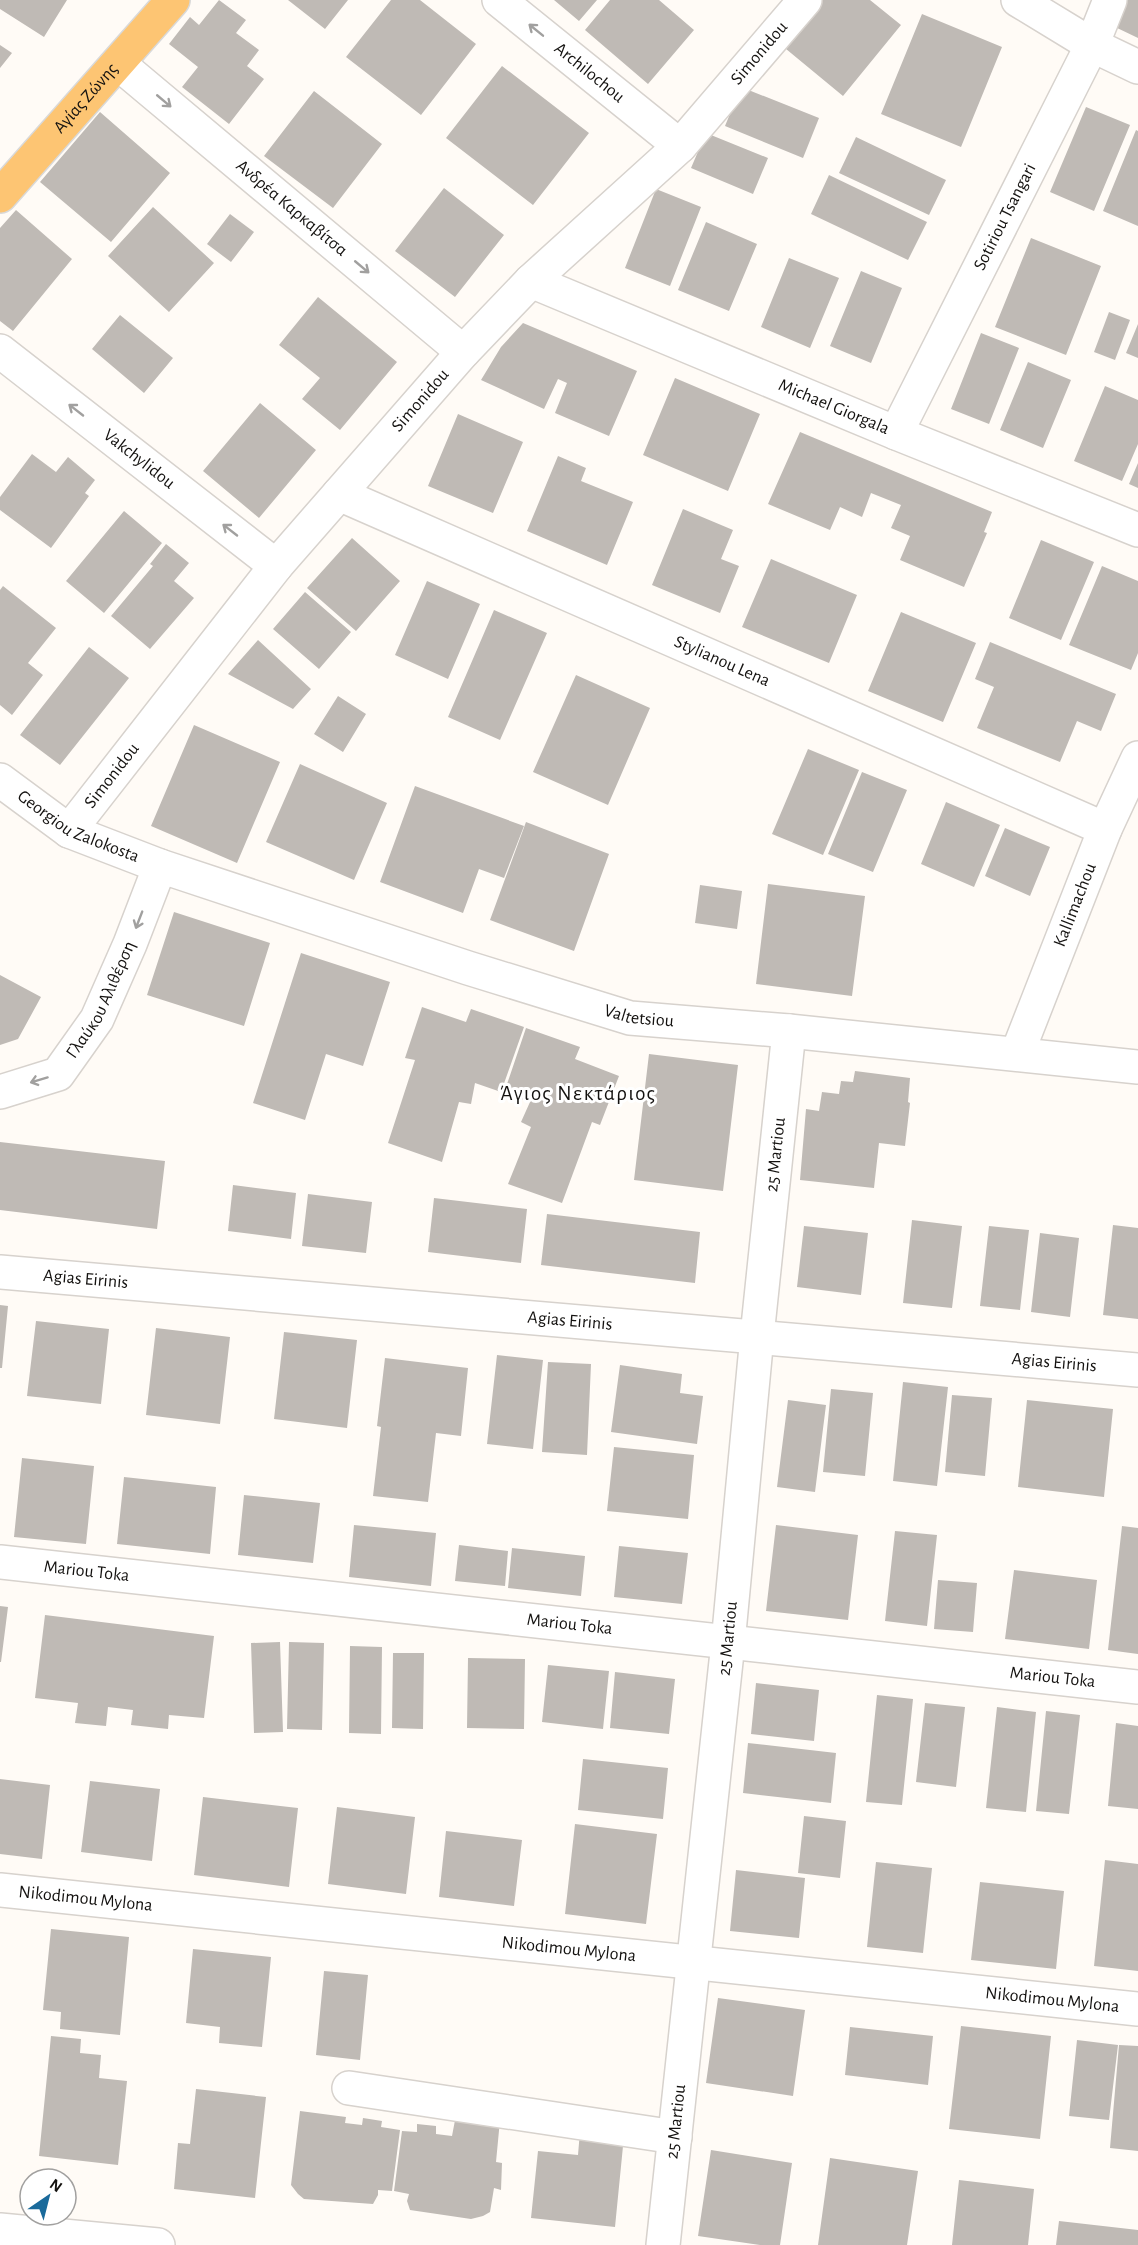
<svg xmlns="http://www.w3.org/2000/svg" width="1138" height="2245" font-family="'Alegreya Sans',sans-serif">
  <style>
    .building { fill: #bfbab5 }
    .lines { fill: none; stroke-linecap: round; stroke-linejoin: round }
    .minor-casing { stroke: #d7d2cd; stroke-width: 36 }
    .major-casing { stroke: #d9d9d9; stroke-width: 36 }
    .minor { stroke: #fff; stroke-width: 33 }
    .major { stroke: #fdc573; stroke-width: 33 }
    .oneway { stroke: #a1a09f }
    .labels { text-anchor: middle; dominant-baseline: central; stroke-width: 6; stroke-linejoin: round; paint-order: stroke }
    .street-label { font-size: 18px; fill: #141210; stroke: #fff }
    .quarter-label { font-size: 21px; letter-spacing: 1.5px; fill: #141210; stroke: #fff }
  </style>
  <rect width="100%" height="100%" fill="#fffbf6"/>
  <path class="building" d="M0,0H67L44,37L0,9Z
    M219,0L246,20L236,33L259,50L247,66L264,79L229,124L182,87L198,67L169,44L190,17L199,25Z
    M288,0H348L325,29Z
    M391,0H420L476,44L421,115L346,57Z
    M554,0H597L579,21Z
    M610,0H659L694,30L648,84L585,30Z
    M817,0H870L901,25L843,96L780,44Z
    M1126,0H1138V38L1113,26Z
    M922,14L1002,47L961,147L881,114Z
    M0,45L12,53L0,68Z
    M502,66L589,133L533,205L446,138Z
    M741,87L819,118L803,158L725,126Z
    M314,91L382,144L333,208L264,156Z
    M1086,107L1130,125L1094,211L1050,192Z
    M100,112L170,173L111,242L40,182Z
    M1136,130L1138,131V226L1103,211Z
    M706,133L768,158L753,194L691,168Z
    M856,137L946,180L929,215L839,173Z
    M829,175L927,222L908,260L811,214Z
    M444,188L504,235L455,297L395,251Z
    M656,189L701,207L670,286L625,268Z
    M153,207L214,263L169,312L108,256Z
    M16,210L72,259L13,331L0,321V228Z
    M230,214L254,232L231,262L207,244Z
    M706,222L757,244L729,311L678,290Z
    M1031,238L1101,266L1066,355L995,327Z
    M789,258L839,278L810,348L761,327Z
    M861,271L902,288L871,363L830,346Z
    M318,297L397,362L340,430L302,399L320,378L279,345Z
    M1109,312L1130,320L1115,360L1094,352Z
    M120,315L173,358L144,393L92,349Z
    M523,323L637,371L609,436L555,413L567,383L558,379L544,409L481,380L501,347Z
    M1138,324V358L1126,353Z
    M981,333L1019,348L989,424L951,409Z
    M1028,362L1071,380L1043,448L1000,430Z
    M675,378L760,414L728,491L643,455Z
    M1105,386L1138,400V444L1122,481L1074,461Z
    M260,403L316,450L259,518L203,471Z
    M458,414L523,442L493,513L428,486Z
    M800,432L992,512L984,532L987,533L964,587L900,560L910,536L891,528L901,505L871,493L862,517L840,507L830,530L768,504Z
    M32,454L56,472L68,457L95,480L85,493L89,496L51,548L0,510V497Z
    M558,456L586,468L581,481L633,502L607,565L527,531Z
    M1138,463V488L1129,484Z
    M683,509L733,530L721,559L739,566L720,613L652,585Z
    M124,511L162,543L104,613L66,581Z
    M352,538L400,581L356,631L307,588Z
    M1041,540L1094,562L1061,640L1009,618Z
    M166,544L189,563L174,581L194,598L150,649L111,616L153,566L150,564Z
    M771,559L857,595L829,663L742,627Z
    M1102,566L1138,581V653L1131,670L1069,645Z
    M427,581L480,604L448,679L395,655Z
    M3,586L56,628L28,663L43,675L12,715L0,705V590Z
    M305,592L351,632L319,669L273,629Z
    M494,610L547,633L500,740L448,717Z
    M901,612L976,643L943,722L868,691Z
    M258,640L311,689L293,709L228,674Z
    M990,642L1116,694L1101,731L1077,721L1060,762L977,728L994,687L975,679Z
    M89,647L129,678L60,765L20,735Z
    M576,675L650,708L608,805L533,772Z
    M338,696L366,714L343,752L314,734Z
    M194,725L280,762L237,863L151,826Z
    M808,749L859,770L823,855L772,834Z
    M300,764L387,803L354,880L266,842Z
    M862,772L907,790L873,872L828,854Z
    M415,786L524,826L504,878L479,869L463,913L380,882Z
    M946,802L1000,825L974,887L921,864Z
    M526,822L609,854L574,951L490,920Z
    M1005,828L1050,847L1030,896L985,876Z
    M768,884L865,896L852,996L756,984Z
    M700,885L742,891L737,929L695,923Z
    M174,912L270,943L244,1026L147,995Z
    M301,953L390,982L363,1066L326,1054L305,1120L253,1103Z
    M0,975L41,997L18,1039L0,1045Z
    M422,1007L466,1022L471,1009L524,1027L501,1092L475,1083L471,1104L459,1102L442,1162L388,1143L415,1060L405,1058Z
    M526,1028L580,1047L575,1059L619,1076L600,1125L592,1122L562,1203L508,1184L531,1127L521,1122L530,1102L504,1093Z
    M649,1054L738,1065L723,1191L634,1180Z
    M855,1071L910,1078L908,1102L910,1103L905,1146L879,1143L874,1188L800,1180L806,1109L819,1111L822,1092L839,1094L841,1081L853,1082Z
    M0,1142L165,1161L157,1229L0,1210Z
    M233,1185L296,1193L291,1239L228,1231Z
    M308,1194L372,1202L366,1253L302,1246Z
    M434,1198L527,1209L521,1263L428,1252Z
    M547,1214L700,1232L695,1283L541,1265Z
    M912,1220L962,1226L952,1308L903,1303Z
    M1113,1225L1138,1228V1319L1103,1315Z
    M804,1226L868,1233L861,1295L797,1287Z
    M989,1226L1029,1230L1020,1310L980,1306Z
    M1040,1233L1079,1238L1070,1317L1031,1312Z
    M0,1305L8,1306L2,1368H0Z
    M36,1321L109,1329L101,1404L27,1396Z
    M156,1328L230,1337L220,1424L146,1415Z
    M284,1332L357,1340L347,1428L274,1419Z
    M497,1355L543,1360L533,1449L487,1444Z
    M385,1358L468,1368L461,1436L436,1433L428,1502L373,1496L381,1427L377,1426Z
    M548,1362L591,1364L587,1455L542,1452Z
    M620,1365L682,1374L680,1393L703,1396L697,1444L611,1432Z
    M903,1382L948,1387L937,1486L893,1481Z
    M831,1389L873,1393L865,1476L823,1472Z
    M952,1395L992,1398L985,1476L945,1472Z
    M788,1400L826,1405L815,1492L777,1487Z
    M1027,1400L1113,1409L1104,1497L1018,1487Z
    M614,1447L694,1455L688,1519L607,1511Z
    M22,1458L94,1466L86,1544L14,1537Z
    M124,1477L216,1487L210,1554L117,1544Z
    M244,1495L320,1503L313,1563L238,1555Z
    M354,1525L436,1533L431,1586L349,1577Z
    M776,1525L858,1535L848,1620L766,1611Z
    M1122,1526L1138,1528V1654L1108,1650Z
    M895,1531L937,1535L927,1626L885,1621Z
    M459,1545L508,1551L505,1586L455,1581Z
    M619,1546L688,1553L682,1604L614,1597Z
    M512,1548L585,1556L581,1596L508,1588Z
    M1014,1570L1097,1580L1089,1649L1005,1639Z
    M938,1580L977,1583L973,1632L934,1629Z
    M0,1606L8,1607L1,1662H0Z
    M45,1615L214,1636L204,1718L169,1715L168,1729L131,1725L133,1710L108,1707L106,1726L75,1723L78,1703L35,1698Z
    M280,1642L283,1732L254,1733L251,1643Z
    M289,1642L324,1643L322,1730L287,1729Z
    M350,1646L382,1647L381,1734L349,1733Z
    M393,1653H424L423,1729L392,1728Z
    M468,1658L525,1659L524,1729L467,1728Z
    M548,1665L609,1671L603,1729L542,1722Z
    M615,1672L675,1679L669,1734L610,1728Z
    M756,1683L819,1690L814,1741L751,1734Z
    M877,1695L913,1699L902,1805L866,1802Z
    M925,1703L965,1707L956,1787L916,1782Z
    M997,1707L1036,1712L1026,1812L986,1808Z
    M1046,1711L1080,1715L1069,1814L1036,1811Z
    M1116,1723L1138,1726V1809L1108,1806Z
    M748,1743L836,1753L831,1803L743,1793Z
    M583,1759L668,1768L663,1819L578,1810Z
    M0,1779L50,1785L42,1859L0,1854Z
    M90,1781L160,1789L152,1861L81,1852Z
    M203,1797L298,1808L289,1887L194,1875Z
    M337,1807L415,1817L406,1894L328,1884Z
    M804,1816L846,1821L840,1878L798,1873Z
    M575,1824L657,1834L646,1924L565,1914Z
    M446,1831L522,1840L514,1906L439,1897Z
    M1105,1860L1138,1864V1971L1094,1966Z
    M876,1862L932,1868L923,1953L867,1947Z
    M736,1870L805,1878L799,1938L730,1931Z
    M980,1882L1064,1891L1056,1969L971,1960Z
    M51,1929L129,1937L120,2035L60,2029L61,2012L43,2010Z
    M193,1949L271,1957L262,2047L219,2043L220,2027L186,2023Z
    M324,1971L368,1975L360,2060L316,2055Z
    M718,1998L805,2010L793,2096L706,2083Z
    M961,2026L1051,2036L1040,2139L949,2129Z
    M850,2027L933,2036L928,2085L845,2075Z
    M51,2036L81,2039L80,2053L101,2055L99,2078L127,2081L118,2165L39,2156Z
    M1077,2040L1118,2045L1109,2120L1069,2116Z
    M1119,2045L1138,2046V2151L1110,2148Z
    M196,2089L266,2097L255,2198L174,2189L178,2143L190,2144Z
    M300,2111L346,2117L345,2123L362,2125L363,2118L382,2121L381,2127L400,2130L392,2191L378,2190V2195L373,2204L304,2199L298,2194L291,2185Z
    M456,2115L500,2120L496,2162L502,2163L501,2190L494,2188L490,2212L483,2216L471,2219L410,2210L407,2201L409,2194L394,2191L402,2131L417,2132V2124L436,2126V2134L452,2136Z
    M580,2131L624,2136L615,2227L531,2218L538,2151L578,2155Z
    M711,2150L792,2163L780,2245H760L698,2236Z
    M830,2158L918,2171L907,2245H818Z
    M959,2180L1034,2189L1028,2245H952Z
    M1059,2221L1138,2230V2245H1056Z"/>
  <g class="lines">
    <defs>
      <g id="minor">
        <path id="s1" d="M499,0L680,146"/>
        <path d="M1018,0L1092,45L1138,67"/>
        <path id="s2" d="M119,64L463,352"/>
        <path id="s3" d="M531,281L896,433L1138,530"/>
        <path id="s4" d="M0,351L276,566"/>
        <path id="s5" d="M896,433L1092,45L1110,0"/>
        <path id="s6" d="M339,494L1105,829"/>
        <path id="s7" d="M0,780L69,831L160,866L468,968L630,1018L789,1031L1138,1067"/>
        <path id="s8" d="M69,831L276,566L463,352L531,281L680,146L805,0"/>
        <path id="s9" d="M1017,1054L1105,829L1138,758"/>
        <path id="s10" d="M0,1092L58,1074L97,1019L130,944L160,866"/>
        <path id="s11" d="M0,1272L1138,1370"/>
        <path id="s12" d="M0,1562L1138,1687"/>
        <path id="s13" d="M0,1890L1138,2009"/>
        <path d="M349,2088L675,2137"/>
        <path d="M0,2230L158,2245"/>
        <path id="s14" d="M663,2245L728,1643L757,1336L789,1031"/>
      </g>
      <g id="major">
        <path id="s15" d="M0,196L173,0"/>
      </g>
    </defs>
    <use href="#minor" class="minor-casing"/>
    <use href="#major" class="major-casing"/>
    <use href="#minor" class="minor"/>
    <use href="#major" class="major"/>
  </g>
  <defs><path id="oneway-shaft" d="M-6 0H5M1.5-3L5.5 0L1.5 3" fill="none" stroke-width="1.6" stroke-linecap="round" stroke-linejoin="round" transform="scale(1.5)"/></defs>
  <g class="oneway">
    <use href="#oneway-shaft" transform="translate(536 30) rotate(-141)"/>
    <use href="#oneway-shaft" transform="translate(164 101) rotate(40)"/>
    <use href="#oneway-shaft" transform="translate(362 267) rotate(40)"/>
    <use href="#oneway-shaft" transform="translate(76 410) rotate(-142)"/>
    <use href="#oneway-shaft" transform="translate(230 530) rotate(-142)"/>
    <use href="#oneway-shaft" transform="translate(139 920) rotate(111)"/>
    <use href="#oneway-shaft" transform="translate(39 1080) rotate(163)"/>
  </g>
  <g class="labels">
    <g class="street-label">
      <text stroke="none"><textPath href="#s8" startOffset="1042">Simonidou</textPath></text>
      <text stroke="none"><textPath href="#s1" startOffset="116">Archilochou</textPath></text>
      <text stroke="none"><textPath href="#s15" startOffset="130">Αγίας Ζώνης</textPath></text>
      <text stroke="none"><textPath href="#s2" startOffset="225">Ανδρέα Καρκαβίτσα</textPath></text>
      <text stroke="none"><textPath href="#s5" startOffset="242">Sotiriou Tsangari</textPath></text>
      <text stroke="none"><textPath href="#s8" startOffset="556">Simonidou</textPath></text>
      <text stroke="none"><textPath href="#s3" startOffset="328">Michael Giorgala</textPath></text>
      <text stroke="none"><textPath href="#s4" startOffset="176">Vakchylidou</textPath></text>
      <text stroke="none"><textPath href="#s6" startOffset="418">Stylianou Lena</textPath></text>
      <text stroke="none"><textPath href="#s8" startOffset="70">Simonidou</textPath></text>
      <text stroke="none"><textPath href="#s7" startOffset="92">Georgiou Zalokosta</textPath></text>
      <text stroke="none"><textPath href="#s9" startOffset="160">Kallimachou</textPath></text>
      <text stroke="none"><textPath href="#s10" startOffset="147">Γλαύκου Αλιθέρση</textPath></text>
      <text stroke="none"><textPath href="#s7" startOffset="686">Valtetsiou</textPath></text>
      <text stroke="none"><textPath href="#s14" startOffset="1096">25 Martiou</textPath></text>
      <text stroke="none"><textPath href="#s11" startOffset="86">Agias Eirinis</textPath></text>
      <text stroke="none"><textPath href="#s11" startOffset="572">Agias Eirinis</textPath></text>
      <text stroke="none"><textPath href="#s11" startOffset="1058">Agias Eirinis</textPath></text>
      <text stroke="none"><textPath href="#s12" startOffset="87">Mariou Toka</textPath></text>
      <text stroke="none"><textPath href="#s12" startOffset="573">Mariou Toka</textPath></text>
      <text stroke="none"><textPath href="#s14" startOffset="610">25 Martiou</textPath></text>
      <text stroke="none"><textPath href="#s12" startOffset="1059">Mariou Toka</textPath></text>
      <text stroke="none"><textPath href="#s13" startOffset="86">Nikodimou Mylona</textPath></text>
      <text stroke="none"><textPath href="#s13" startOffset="572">Nikodimou Mylona</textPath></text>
      <text stroke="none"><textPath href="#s13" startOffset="1058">Nikodimou Mylona</textPath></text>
      <text stroke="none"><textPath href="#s14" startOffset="124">25 Martiou</textPath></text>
    </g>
    <g class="quarter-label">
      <text x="578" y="1093">Άγιος Νεκτάριος</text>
    </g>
  </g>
  <g transform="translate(48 2197) rotate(35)"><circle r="28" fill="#ffffff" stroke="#a1a09f" stroke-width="1.5"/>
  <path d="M0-4.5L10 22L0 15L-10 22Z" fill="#1a6a9b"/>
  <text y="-9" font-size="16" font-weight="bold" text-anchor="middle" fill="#141210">N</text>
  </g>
</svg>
